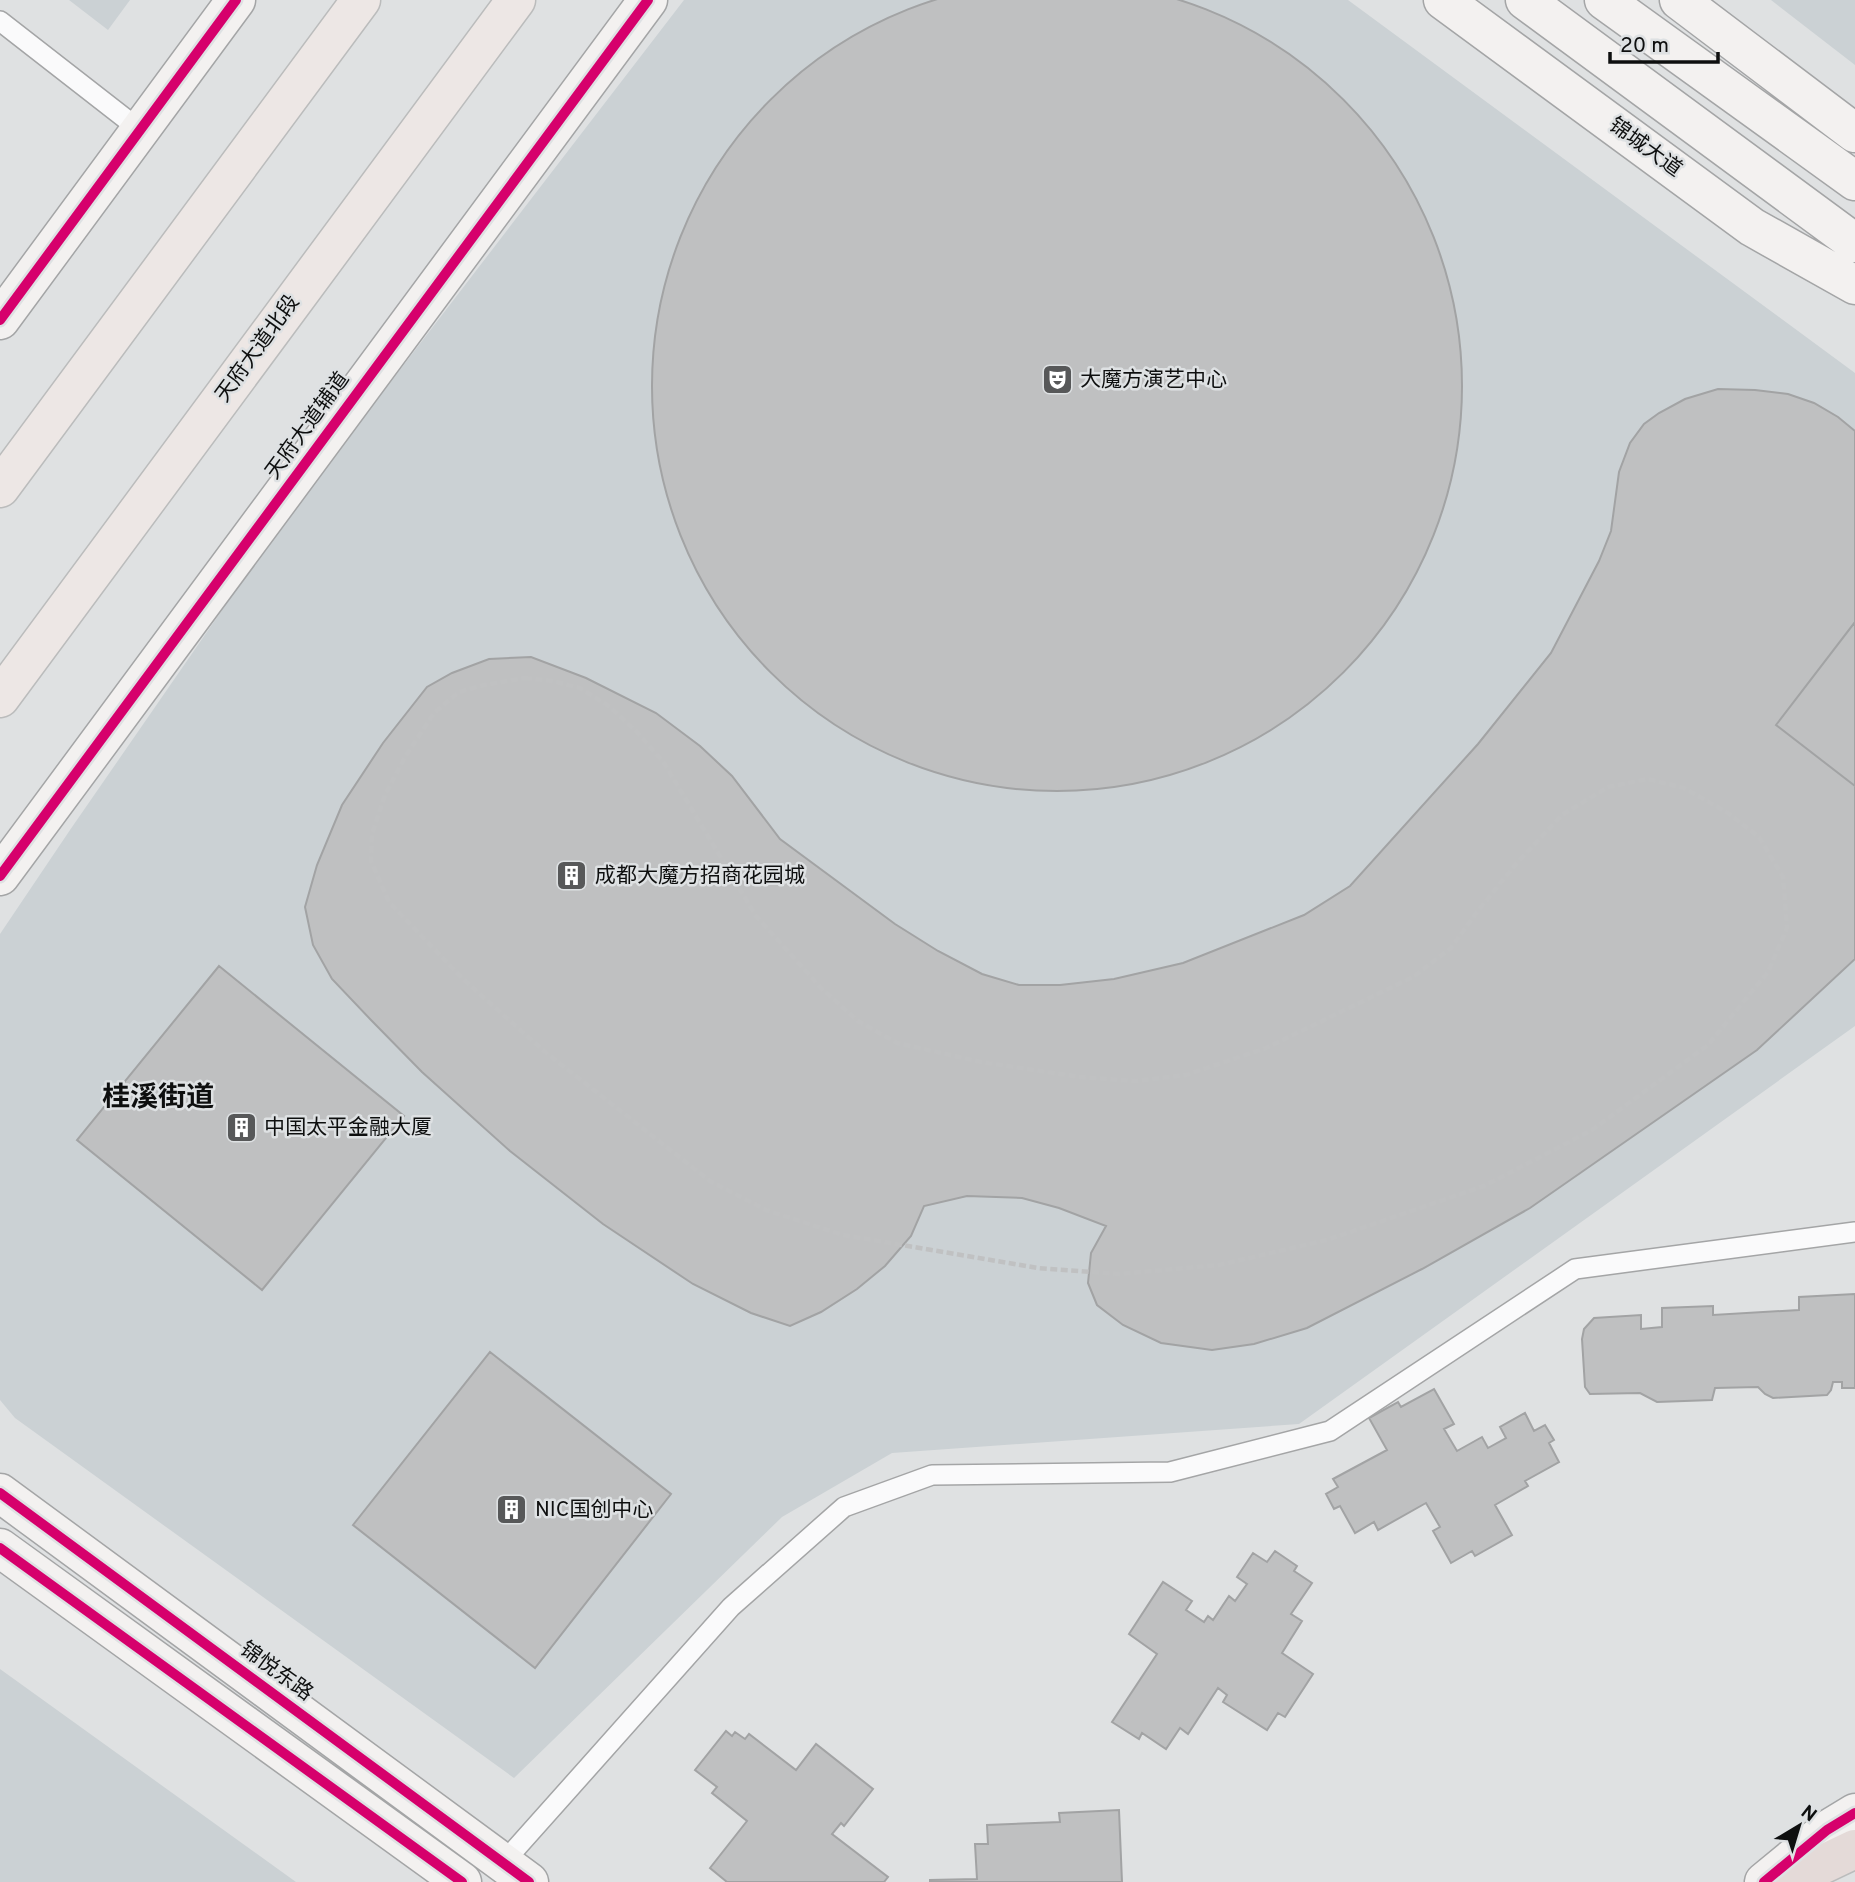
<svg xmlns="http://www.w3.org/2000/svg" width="1855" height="1882" font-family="Overpass,'Noto Sans SC',sans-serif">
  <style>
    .built { fill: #cbd1d4 }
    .building { fill: #bfc0c1; stroke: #a2a3a4; stroke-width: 2 }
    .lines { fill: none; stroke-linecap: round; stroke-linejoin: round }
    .lane-casing { stroke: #a4a5a6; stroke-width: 22 }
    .secondary-casing { stroke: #a4a5a6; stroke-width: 41 }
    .primary-casing { stroke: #bbbcbc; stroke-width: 41 }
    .highway-casing { stroke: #bbbcbc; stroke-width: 41 }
    .path { stroke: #c0c1c2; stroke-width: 4.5; stroke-dasharray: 7 3.5; stroke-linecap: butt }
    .lane { stroke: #fafafb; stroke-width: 19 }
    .secondary { stroke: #f3f1f0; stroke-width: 38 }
    .primary { stroke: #ede7e5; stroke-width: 38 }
    .highway { stroke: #e4dad8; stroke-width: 38 }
    .cycleway-casing { stroke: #dee1e3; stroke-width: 15 }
    .cycleway { stroke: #d6006c; stroke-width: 10 }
    .labels { text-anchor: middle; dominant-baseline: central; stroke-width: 5; stroke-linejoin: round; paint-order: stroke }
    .street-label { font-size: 21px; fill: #0e0f0f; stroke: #dee1e3 }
    .poi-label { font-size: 21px; fill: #0e0f0f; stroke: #dee1e3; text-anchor: start }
    .district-label { font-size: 28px; font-weight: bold; fill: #0e0f0f; stroke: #dee1e3 }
  </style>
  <rect width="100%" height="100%" fill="#dfe1e2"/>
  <path class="built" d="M69,0H130L108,30Z
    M684,0H1348L1855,373V1026L1299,1424L892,1453L782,1517L514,1778L15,1418L0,1400V934L70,830L283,522Z
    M1771,0H1855V65Z
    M0,1669L296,1882H0Z"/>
  <path class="building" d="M652 386a405 405 0 1 1 810 0a405 405 0 1 1-810 0Z
    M1718,389L1755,390L1788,394L1814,403L1838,417L1855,431V959L1757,1050L1530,1208L1422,1269L1307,1328L1254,1344L1212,1350L1161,1343L1123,1325L1097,1305L1088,1283L1091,1253L1106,1226L1059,1208L1022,1198L967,1196L924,1206L911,1236L885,1266L857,1289L821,1312L790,1326L751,1313L693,1284L603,1224L510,1151L422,1072L371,1020L332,979L313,945L305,907L317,865L342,805L383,743L427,687L452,673L489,659L531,657L586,678L656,713L700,746L732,776L780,839L895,924L938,951L982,974L1019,985H1060L1114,979L1183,963L1304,915L1350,886L1478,744L1551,653L1599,561L1611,531L1619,472L1630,443L1644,424L1659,413L1685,399Z
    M1855,622V786L1776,725Z
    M219,966L404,1116L262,1290L77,1140Z
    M1855,1294V1388H1842V1382H1833L1831,1390L1827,1395L1773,1398L1765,1394L1758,1387L1715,1388L1712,1400L1657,1402L1640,1393L1590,1394L1585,1387L1582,1339L1584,1329L1594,1318L1641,1315V1329L1662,1327V1308L1713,1306V1315L1799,1310V1297Z
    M490,1352L671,1494L535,1668L353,1525Z
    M1434,1389L1454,1424L1444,1429L1457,1451L1482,1437L1488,1448L1506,1438L1500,1427L1525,1413L1534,1431L1545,1425L1554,1440L1549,1443L1559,1462L1525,1481L1528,1486L1495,1505L1512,1535L1475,1556L1472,1551L1451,1563L1433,1531L1440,1527L1426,1503L1378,1530L1374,1522L1355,1533L1340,1506L1334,1509L1326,1494L1338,1487L1333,1479L1387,1450L1369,1418L1398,1402L1401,1407Z
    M1275,1551L1297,1566L1294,1571L1312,1583L1291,1614L1302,1621L1282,1653L1313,1674L1285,1717L1278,1713L1267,1730L1223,1702L1227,1695L1218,1688L1188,1734L1180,1728L1166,1749L1142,1733L1139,1739L1112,1722L1157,1654L1129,1634L1163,1582L1192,1601L1186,1610L1204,1622L1208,1616L1213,1620L1229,1596L1235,1601L1247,1584L1237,1577L1253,1553L1267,1562Z
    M726,1731L732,1736L735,1732L745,1739L749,1734L796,1770L816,1744L873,1789L844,1826L841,1823L832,1834L888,1877L884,1882H727L710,1868L747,1821L712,1793L717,1787L695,1770Z
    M1119,1810L1122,1882H930V1880L977,1879L975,1844H988L987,1825L1060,1822L1059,1813Z"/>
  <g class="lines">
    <defs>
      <path id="lane" d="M0,21L140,130
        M503,1863L731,1607L844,1507L932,1475L1170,1472L1330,1431L1575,1269L1855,1232"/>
      <path id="secondary" d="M1443,0L1752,227L1855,285
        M1525,0L1855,243
        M1604,0L1855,181
        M1679,0L1855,133
        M0,320L236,0
        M0,876L648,0
        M0,1493L529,1882
        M0,1548L462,1882
        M1764,1882L1827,1830L1855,1813"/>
      <path id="primary" d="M0,488L361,0
        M0,698L516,0"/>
      <path id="highway" d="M1791,1882L1813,1869L1855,1849"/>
    </defs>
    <use href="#lane" class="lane-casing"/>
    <use href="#secondary" class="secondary-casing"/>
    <use href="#primary" class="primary-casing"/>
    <use href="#highway" class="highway-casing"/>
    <path class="path" d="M525,678L552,681L580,688L610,707L637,732L664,763L756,916L822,989L858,1021L897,1043L981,1062L1080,1077L1136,1081L1186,1075L1266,1048L1413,977L1451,948L1477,912L1516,864L1562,815L1608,787L1648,779L1684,788L1728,813L1759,837L1783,877L1787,928L1768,972L1708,1045L1592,1130L1484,1186L1327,1240L1219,1265L1119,1274L1038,1268L843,1235L766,1210L710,1181L544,1051L463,979L389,902L371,861L372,834L385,795L405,757L434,713L459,692L484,685Z"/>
    <use href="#lane" class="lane"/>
    <use href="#secondary" class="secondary"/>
    <use href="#primary" class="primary"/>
    <use href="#highway" class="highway"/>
    <defs>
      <path id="cycleway" d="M0,320L236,0
        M0,876L648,0
        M0,1493L529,1882
        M0,1548L462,1882
        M1764,1882L1827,1830L1855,1813"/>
    </defs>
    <use href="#cycleway" class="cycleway-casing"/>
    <use href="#cycleway" class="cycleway"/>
  </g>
  <defs>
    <symbol id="theatre-square" viewBox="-11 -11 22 22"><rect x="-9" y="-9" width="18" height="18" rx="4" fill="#575859" stroke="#dee1e3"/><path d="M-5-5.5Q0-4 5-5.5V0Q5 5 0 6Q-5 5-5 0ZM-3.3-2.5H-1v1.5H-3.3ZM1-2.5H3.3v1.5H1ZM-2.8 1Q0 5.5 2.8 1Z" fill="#fff"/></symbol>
    <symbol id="building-square" viewBox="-11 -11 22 22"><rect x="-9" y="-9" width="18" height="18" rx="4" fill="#575859" stroke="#dee1e3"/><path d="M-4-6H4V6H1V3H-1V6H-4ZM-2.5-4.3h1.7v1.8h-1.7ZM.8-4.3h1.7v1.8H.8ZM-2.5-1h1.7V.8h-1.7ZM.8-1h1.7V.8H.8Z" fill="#fff"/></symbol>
  </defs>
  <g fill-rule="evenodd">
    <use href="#theatre-square" x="1040" y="362" width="35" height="35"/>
    <use href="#building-square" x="554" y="858" width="35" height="35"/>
    <use href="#building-square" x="224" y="1110" width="35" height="35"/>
    <use href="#building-square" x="494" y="1492" width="35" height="35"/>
  </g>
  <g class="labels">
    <g class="street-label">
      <text transform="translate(1645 148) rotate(36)">锦城大道</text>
      <text transform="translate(258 349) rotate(-54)">天府大道北段</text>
      <text transform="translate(308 426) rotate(-54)">天府大道辅道</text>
      <text transform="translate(276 1672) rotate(36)">锦悦东路</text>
    </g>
    <g class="poi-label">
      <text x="1080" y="380">大魔方演艺中心</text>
      <text x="595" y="876">成都大魔方招商花园城</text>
      <text x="264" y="1128">中国太平金融大厦</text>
      <text x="535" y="1510">NIC国创中心</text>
    </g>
    <g class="district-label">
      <text x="158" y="1099">桂溪街道</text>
    </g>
  </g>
  <g transform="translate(1799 1826) rotate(38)" stroke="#dee1e3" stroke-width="5" paint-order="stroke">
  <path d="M0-5L12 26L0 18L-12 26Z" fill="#0e0f0f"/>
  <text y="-10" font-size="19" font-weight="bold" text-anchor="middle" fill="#0e0f0f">N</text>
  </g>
  <path d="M1610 52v10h108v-10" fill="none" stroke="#0e0f0f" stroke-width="3.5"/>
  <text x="1620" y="52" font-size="21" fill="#0e0f0f" stroke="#dee1e3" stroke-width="5" paint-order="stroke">20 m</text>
</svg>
